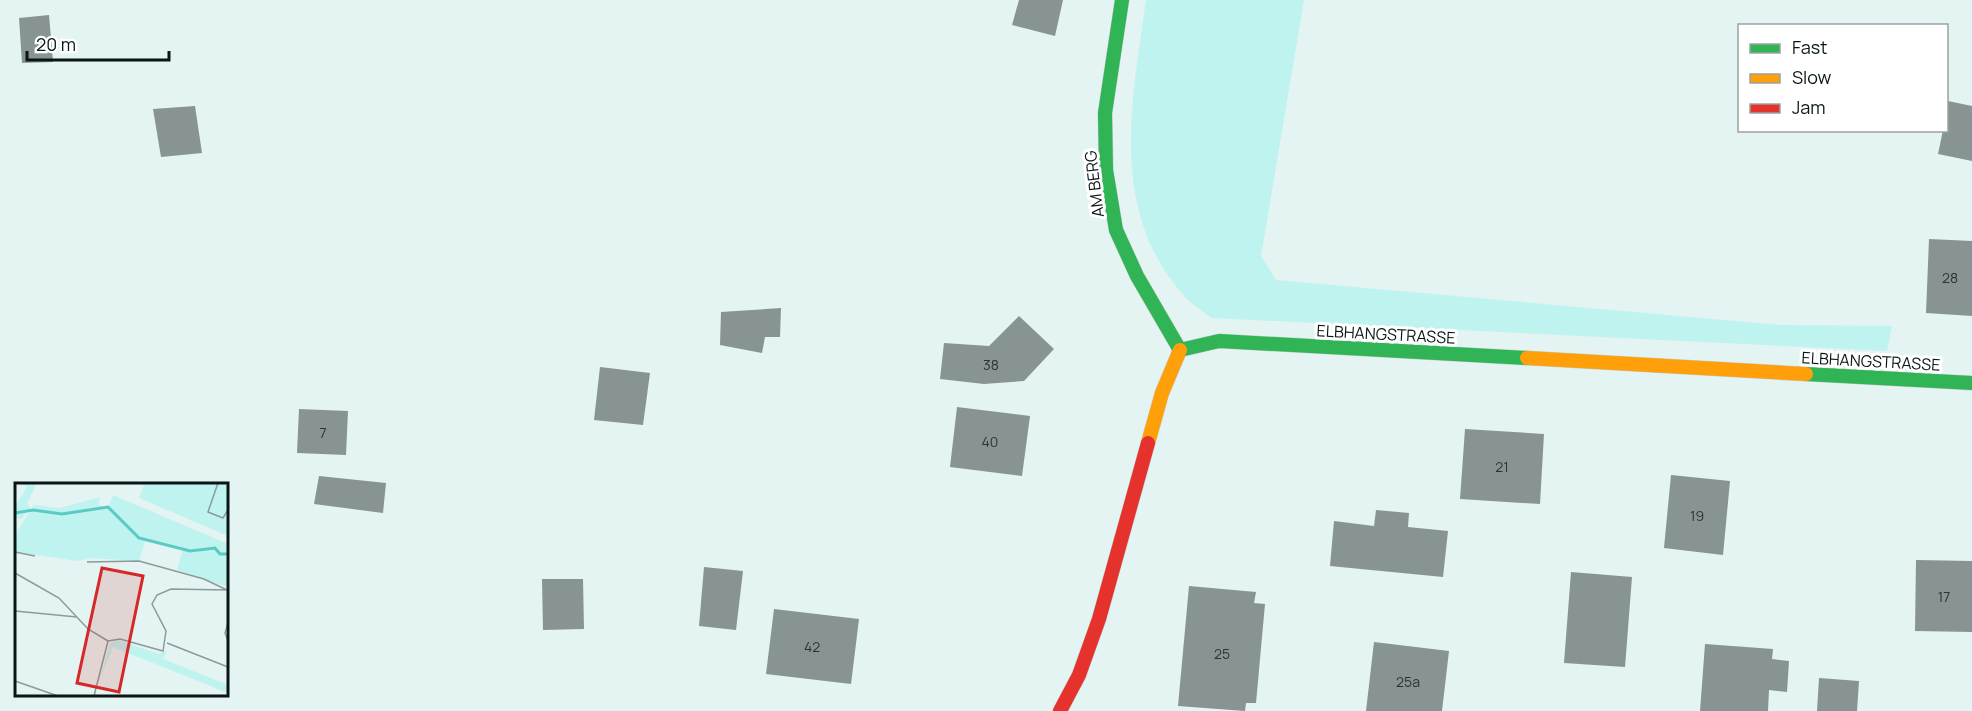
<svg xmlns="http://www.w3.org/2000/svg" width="1972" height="711" font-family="Manrope,sans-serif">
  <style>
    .green { fill: #bff3ef }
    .building { fill: #879493 }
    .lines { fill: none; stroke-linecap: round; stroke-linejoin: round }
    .fast-casing { stroke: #c2cfce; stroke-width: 15 }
    .slow-casing { stroke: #c2cfce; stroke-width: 15 }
    .jam-casing { stroke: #c2cfce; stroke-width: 15 }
    .fast { stroke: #30b455; stroke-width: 14 }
    .slow { stroke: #ff9f0a; stroke-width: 14 }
    .jam { stroke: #e5322d; stroke-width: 14 }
    .labels { text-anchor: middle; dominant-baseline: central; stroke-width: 6; stroke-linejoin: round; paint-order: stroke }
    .number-label { font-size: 14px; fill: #293534 }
    .street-label { font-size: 16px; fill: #0a1515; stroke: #fff }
    .inset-river { fill: none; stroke: #5acac4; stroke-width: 3 }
    .inset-road { fill: none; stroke: #8c9b9a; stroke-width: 1.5 }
    .view { fill: #d62828; fill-opacity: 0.15; stroke: #d62828; stroke-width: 3 }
    .inset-edge { fill: none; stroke: #0a1515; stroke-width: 3 }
  </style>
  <rect width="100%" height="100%" fill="#e3f4f2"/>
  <path class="green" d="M1146,0H1304L1261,256L1276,280L1780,325L1892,326L1887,351L1212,318C1201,310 1188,302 1180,291C1109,207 1132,100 1146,0Z"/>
  <path class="building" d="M1019,0H1063L1055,36L1012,25Z
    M49,15L53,62L22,63L19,18Z
    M1948,101L1972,106V161L1938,154L1943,130H1946Z
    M195,106L202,153L161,157L153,109Z
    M1929,239L1972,241V316L1926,313Z
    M781,308L780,337H765L762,353L720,345L721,312Z
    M1019,316L1054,349L1024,381L984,384L940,379L944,343L989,346Z
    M600,367L650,373L643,425L594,420Z
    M957,407L1030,416L1022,476L950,467Z
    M299,409L348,411L346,455L297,453Z
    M1465,429L1544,434L1540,504L1460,499Z
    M1671,475L1730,481L1723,555L1664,548Z
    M319,476L386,483L383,513L314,504Z
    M1376,510L1409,513L1408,527L1448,531L1443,577L1330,566L1334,521L1374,526Z
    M1916,560L1972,561V632L1915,631Z
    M704,567L743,571L736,630L699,626Z
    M1571,572L1632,577L1625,667L1564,663Z
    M542,579H583L584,629L543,630Z
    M1189,586L1256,592L1254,603L1265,604L1256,703H1246L1245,711L1178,706Z
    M774,609L859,619L851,684L766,674Z
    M1374,642L1449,651L1442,711H1366Z
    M1705,644L1773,649L1772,659L1789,661L1787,692L1769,690L1768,711H1700Z
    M1819,678L1859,681L1857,711H1817Z"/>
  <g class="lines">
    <defs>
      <path id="fast" d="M1122,0L1105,113L1106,170L1116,230L1137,276L1180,350
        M1180,350L1219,341L1527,358
        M1806,374L1972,383"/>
      <path id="slow" d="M1527,358L1806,374
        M1148,443L1162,393L1180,350"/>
      <path id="jam" d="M1060,711L1079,675L1099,619L1148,443"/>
    </defs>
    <use href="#fast" class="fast-casing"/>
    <use href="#slow" class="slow-casing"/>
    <use href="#jam" class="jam-casing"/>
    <use href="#fast" class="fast"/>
    <use href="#slow" class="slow"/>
    <use href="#jam" class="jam"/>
  </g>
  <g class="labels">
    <g class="number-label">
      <text x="1950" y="277">28</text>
      <text x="991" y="364">38</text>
      <text x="323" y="432">7</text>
      <text x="990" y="441">40</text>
      <text x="1502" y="466">21</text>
      <text x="1697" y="515">19</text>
      <text x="1944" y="596">17</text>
      <text x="812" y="646">42</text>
      <text x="1222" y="653">25</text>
      <text x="1408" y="681">25a</text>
    </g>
    <g class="street-label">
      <text transform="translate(1094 184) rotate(-97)">AM BERG</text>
      <text transform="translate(1386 334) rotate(3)">ELBHANGSTRASSE</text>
      <text transform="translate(1871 361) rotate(3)">ELBHANGSTRASSE</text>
    </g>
  </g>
  <g transform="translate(15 483)">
    <rect width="213" height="213" fill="#e3f4f2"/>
    <path d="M6,0H22L12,20L15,25L6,36L0,34V24L12,4ZM141,0H213V53L124,15L129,2ZM98,12L213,61V104L162,87L168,66L130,58L124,78L74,75L63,78L0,69V52L19,22L45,25L85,14L83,22L93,25ZM103,157L144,171L152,167L148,176L213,202V210L98,164L84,199L95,160Z" fill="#bff3ef"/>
    <path class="inset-river" d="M0,30L18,27L47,31L93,24L124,55L175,68L200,65L205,71H213"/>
    <path class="inset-road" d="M203,0L193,29L208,35L213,27M0,69L20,73M72,79L124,78L189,96L212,107M0,90L44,115L73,146L93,158M0,128L62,134M213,140L210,150L213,158M93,158L105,156L148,168L151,148L137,121L142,112L156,106L213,107M152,160L213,184M0,198L43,213M79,213L93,158"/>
    <path class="view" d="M87,85L128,93L104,209L62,200Z"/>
    <rect width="213" height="213" class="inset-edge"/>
  </g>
  <rect x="1738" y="24" width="210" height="108" fill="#ffffff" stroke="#9da1a1" stroke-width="1.5"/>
  <rect x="1750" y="44" width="30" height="9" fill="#30b455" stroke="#9da1a1" stroke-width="1.5"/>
  <text x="1792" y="54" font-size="18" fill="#0a1515">Fast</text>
  <rect x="1750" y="74" width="30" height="9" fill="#ff9f0a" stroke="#9da1a1" stroke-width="1.5"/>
  <text x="1792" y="84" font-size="18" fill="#0a1515">Slow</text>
  <rect x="1750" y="104" width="30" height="9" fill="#e5322d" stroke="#9da1a1" stroke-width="1.5"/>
  <text x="1792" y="114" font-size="18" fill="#0a1515">Jam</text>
  <path d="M27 51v9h142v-9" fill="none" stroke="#0a1515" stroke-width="3"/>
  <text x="36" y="51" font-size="18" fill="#0a1515" stroke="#ffffff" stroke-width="4.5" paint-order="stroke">20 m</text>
</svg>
